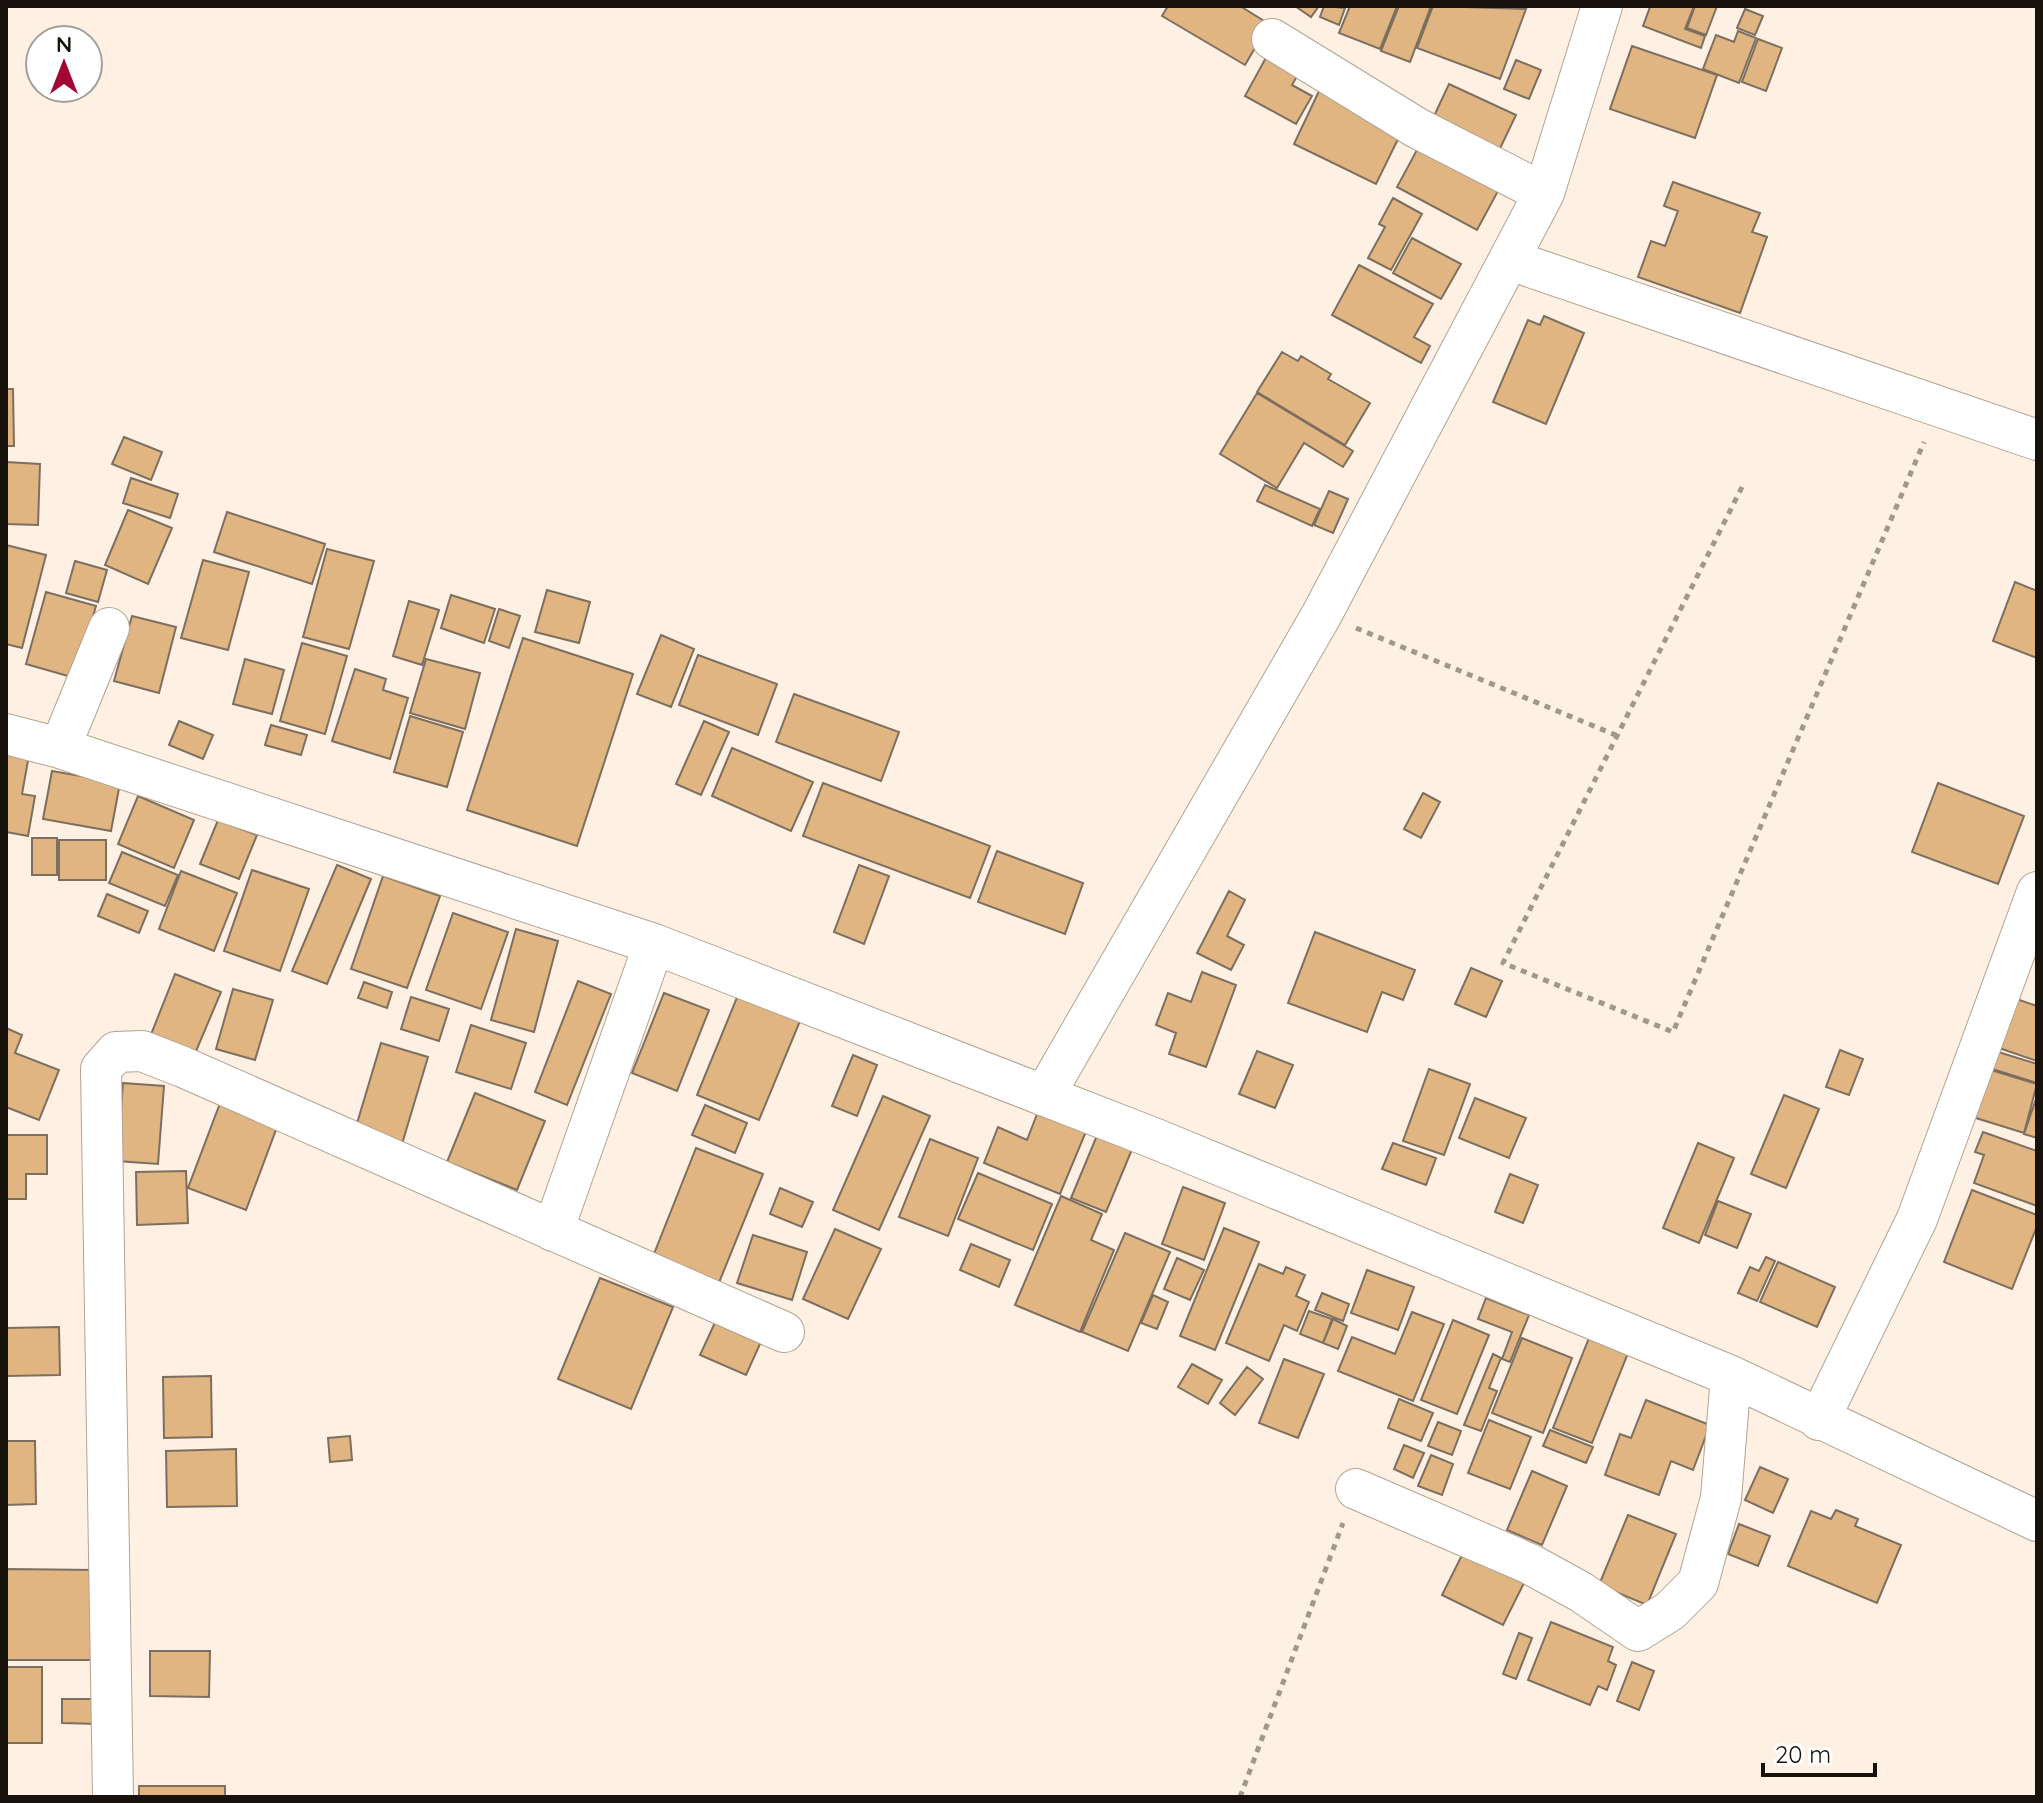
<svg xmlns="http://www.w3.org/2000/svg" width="2043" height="1803" font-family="Quicksand,sans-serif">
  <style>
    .building { fill: #e1b581; stroke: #7d6f5f; stroke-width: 2 }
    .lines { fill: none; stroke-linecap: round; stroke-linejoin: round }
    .street-casing { stroke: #b2a392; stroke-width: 42 }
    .path { stroke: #a1988d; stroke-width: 5; stroke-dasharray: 6 6; stroke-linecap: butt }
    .street { stroke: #fff; stroke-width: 40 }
  </style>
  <rect width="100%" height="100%" fill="#fef1e3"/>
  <path class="building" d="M1168,6H1240L1269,24L1245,65L1162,16Z
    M1295,6H1319L1311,17Z
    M1324,6L1345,8L1339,25L1320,17Z
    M1350,6H1397L1380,49L1339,33Z
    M1399,6H1431L1410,62L1381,51Z
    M1433,6L1526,9L1500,79L1417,48Z
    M1647,6H1694L1685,29L1705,36L1701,48L1643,26L1650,7Z
    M1695,6H1717L1706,35L1687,28Z
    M1745,9L1763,16L1755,35L1737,28Z
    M1738,31L1756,38L1739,83L1703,69L1716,35L1734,42Z
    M1758,39L1782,48L1766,91L1742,82Z
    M1632,46L1717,75L1695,138L1610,109Z
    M1269,52L1301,69L1292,85L1312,96L1296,124L1245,96Z
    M1516,60L1541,70L1529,99L1504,89Z
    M1449,84L1516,115L1494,161L1427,131Z
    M1319,91L1402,131L1376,184L1294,144Z
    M1418,148L1498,191L1477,230L1397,187Z
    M1673,182L1760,213L1752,232L1767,237L1740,313L1638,277L1651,241L1665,246L1678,211L1664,206Z
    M1393,198L1422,214L1391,270L1368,258L1385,227L1379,224Z
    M1412,238L1461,264L1441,299L1393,273Z
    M1359,265L1433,304L1414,337L1430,346L1421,363L1332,315Z
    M1544,316L1584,333L1546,424L1493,402L1528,320L1540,325Z
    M1282,352L1298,361L1301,356L1331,374L1328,379L1370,403L1345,445L1257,392Z
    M6,389H13L14,446H6Z
    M1257,393L1353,451L1343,467L1304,443L1277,488L1220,454Z
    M124,437L162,452L151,480L112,464Z
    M6,462L40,464L38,525L6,524Z
    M131,478L178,494L170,518L123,503Z
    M1265,485L1320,509L1312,526L1257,501Z
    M1329,491L1348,499L1333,533L1314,525Z
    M128,510L172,528L148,584L105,565Z
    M227,512L325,544L312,584L214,552Z
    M6,545L46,555L22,648L6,644Z
    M327,549L374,561L349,649L303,637Z
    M203,560L249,572L228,650L181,638Z
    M75,561L107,570L98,602L66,593Z
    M2015,582L2037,591V658L1993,641Z
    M547,590L590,602L579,643L535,632Z
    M46,592L96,606L75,678L26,664Z
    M451,595L495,609L484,643L441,628Z
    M409,601L439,610L422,665L393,656Z
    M499,609L520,616L509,648L489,641Z
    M132,616L176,627L159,693L114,681Z
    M661,635L694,649L671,707L637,694Z
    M523,638L633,674L577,846L467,810Z
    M302,643L347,656L325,734L280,721Z
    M698,655L777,684L758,735L679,705Z
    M245,659L284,670L272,714L233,704Z
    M426,659L480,673L465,729L410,713Z
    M355,669L386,679L383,690L408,698L390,759L332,741Z
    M794,694L899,732L881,781L776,742Z
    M410,716L463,732L447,787L394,772Z
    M179,721L213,735L203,759L169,745Z
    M704,721L729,732L701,795L676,784Z
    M271,725L307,735L301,755L265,745Z
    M732,748L813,782L791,831L712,796Z
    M6,751L29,755L22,794L35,796L28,836L6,832Z
    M52,771L120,783L111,831L43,819Z
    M823,783L990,846L970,898L803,836Z
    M1938,783L2024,816L1998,884L1912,852Z
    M1423,793L1440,802L1421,838L1404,829Z
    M138,796L194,820L174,868L118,844Z
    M218,820L257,835L239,879L200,864Z
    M32,838H57V875H32Z
    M59,840H106V880H59Z
    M997,851L1083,883L1065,934L978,902Z
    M122,852L178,875L165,906L109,883Z
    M337,865L371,879L327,984L292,971Z
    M859,865L889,876L864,944L834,932Z
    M252,870L309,889L280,971L224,951Z
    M181,871L237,893L214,951L159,929Z
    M383,876L440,896L407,988L351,969Z
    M1229,891L1245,900L1227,936L1244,945L1231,970L1197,953Z
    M107,894L148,911L139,933L98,916Z
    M453,913L508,932L481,1009L426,990Z
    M516,929L558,941L534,1032L491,1020Z
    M1315,932L1415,970L1403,1000L1382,992L1367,1032L1288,1003Z
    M1471,968L1502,981L1486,1017L1455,1004Z
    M1202,972L1236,985L1206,1067L1169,1054L1176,1033L1156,1025L1168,993L1191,1002Z
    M175,974L221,992L194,1056L150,1037Z
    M578,981L611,994L567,1105L535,1092Z
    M364,982L392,992L387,1008L358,998Z
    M233,989L273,1000L255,1060L216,1049Z
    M664,993L709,1010L677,1091L632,1073Z
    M738,995L800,1021L759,1120L697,1095Z
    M2005,995L2037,1006V1061L1999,1048Z
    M411,997L449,1009L439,1041L401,1029Z
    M471,1025L526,1043L511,1089L456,1072Z
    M6,1028L22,1035L15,1053L59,1070L39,1120L6,1107Z
    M381,1043L428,1057L402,1144L355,1130Z
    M1840,1050L1863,1059L1849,1095L1826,1087Z
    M1257,1051L1293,1065L1275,1108L1239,1094Z
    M1995,1051L2037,1064V1083L1989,1068Z
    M853,1055L877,1065L857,1116L832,1106Z
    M1978,1066L2037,1084L2024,1133L1963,1114Z
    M1429,1069L1470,1084L1444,1155L1403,1141Z
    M123,1083L164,1086L158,1164L117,1161Z
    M475,1093L545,1121L517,1190L447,1162Z
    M1784,1095L1819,1109L1786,1188L1751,1174Z
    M883,1096L930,1116L879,1230L833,1210Z
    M2037,1096V1138L2024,1134Z
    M222,1098L280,1119L246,1210L188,1188Z
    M1475,1098L1526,1118L1509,1158L1459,1138Z
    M705,1105L747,1123L735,1153L692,1135Z
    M1039,1109L1087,1129L1060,1194L984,1163L998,1127L1027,1140Z
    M1983,1132L2037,1151V1206L1974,1183L1984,1155L1975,1152Z
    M1098,1133L1133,1147L1106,1212L1071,1198Z
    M6,1135H47V1174H26V1199H6Z
    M930,1139L978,1158L948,1236L899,1217Z
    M1393,1143L1436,1158L1426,1185L1382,1169Z
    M1698,1143L1734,1158L1699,1243L1663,1228Z
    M696,1148L763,1174L718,1285L652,1259Z
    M186,1171L188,1223L137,1225L136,1172Z
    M978,1173L1052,1204L1033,1250L958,1219Z
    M1510,1174L1538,1185L1523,1223L1495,1212Z
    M1183,1187L1225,1203L1204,1260L1162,1244Z
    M780,1188L813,1202L802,1227L770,1214Z
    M1972,1190L2037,1215V1226L2012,1289L1944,1262Z
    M1061,1196L1102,1214L1091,1240L1114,1250L1080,1332L1015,1305Z
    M1718,1201L1751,1214L1737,1248L1705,1235Z
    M1224,1228L1259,1242L1215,1350L1180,1336Z
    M835,1229L881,1249L848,1319L803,1299Z
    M1125,1233L1170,1252L1128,1351L1082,1332Z
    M753,1235L807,1252L792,1300L737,1283Z
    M971,1244L1010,1260L999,1287L960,1270Z
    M1766,1257L1775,1261L1757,1301L1738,1293L1750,1267L1759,1271Z
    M1177,1258L1204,1270L1190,1300L1164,1289Z
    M1778,1262L1835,1287L1817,1327L1760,1302Z
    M1259,1264L1283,1274L1286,1267L1305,1275L1296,1296L1309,1302L1297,1331L1284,1325L1269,1361L1226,1343Z
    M1367,1270L1414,1287L1398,1330L1351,1313Z
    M600,1278L673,1307L631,1409L558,1379Z
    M1322,1293L1349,1304L1343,1321L1315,1310Z
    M1153,1295L1168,1302L1157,1329L1141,1323Z
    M1486,1298L1529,1315L1510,1362L1502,1359L1512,1332L1478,1319Z
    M1309,1311L1332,1319L1323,1343L1300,1334Z
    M1412,1312L1444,1324L1413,1401L1338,1371L1352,1337L1395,1354Z
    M718,1316L764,1335L746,1375L700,1355Z
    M1333,1319L1347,1326L1338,1349L1323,1343Z
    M1453,1320L1489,1335L1457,1414L1421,1400Z
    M59,1327L60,1375L6,1376V1328Z
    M1522,1338L1572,1358L1543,1433L1492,1413Z
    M1589,1338L1628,1353L1592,1443L1553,1428Z
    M1493,1354L1501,1358L1489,1388L1497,1391L1481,1431L1464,1425Z
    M1284,1359L1324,1374L1298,1438L1259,1423Z
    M1192,1364L1222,1380L1208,1404L1178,1387Z
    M1247,1367L1263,1379L1235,1415L1220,1403Z
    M211,1376L212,1437L164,1438L163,1377Z
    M1399,1399L1433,1413L1421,1441L1388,1428Z
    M1646,1400L1710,1425L1693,1470L1671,1461L1659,1495L1605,1475L1620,1434L1631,1438Z
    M1489,1420L1531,1437L1510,1489L1468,1473Z
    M1438,1422L1461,1431L1452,1455L1428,1446Z
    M1550,1430L1593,1447L1586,1463L1543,1446Z
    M350,1436L352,1460L330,1462L328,1438Z
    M6,1441H35L36,1504L6,1505Z
    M1404,1445L1424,1453L1413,1478L1394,1469Z
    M236,1449L237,1506L167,1507L166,1451Z
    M1431,1455L1453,1464L1442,1495L1418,1486Z
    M1760,1467L1788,1479L1773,1513L1745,1500Z
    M1532,1471L1567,1486L1542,1545L1507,1530Z
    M1836,1510L1858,1519L1855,1526L1901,1545L1877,1603L1788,1566L1811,1511L1831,1519Z
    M1628,1515L1676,1534L1647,1605L1599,1585Z
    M1739,1524L1770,1536L1758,1566L1728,1554Z
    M1463,1553L1524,1583L1503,1625L1442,1595Z
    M6,1569L98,1570L97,1660H6Z
    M1551,1622L1613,1647L1608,1661L1616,1665L1607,1690L1598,1686L1590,1705L1528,1680Z
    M1519,1633L1532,1638L1516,1679L1503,1674Z
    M150,1651H210L209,1697L150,1696Z
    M1632,1662L1654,1671L1639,1710L1617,1701Z
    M6,1667H42V1743H6Z
    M62,1699H98V1724L62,1723Z
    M139,1786H225V1797H139Z"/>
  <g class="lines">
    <defs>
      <path id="street" d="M1272,39L1417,128L1544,193
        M1510,260L2037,440
        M6,734L60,748L654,944L1156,1139L1731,1376L2037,1521
        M60,748L109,628
        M1044,1096L1322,614L1544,193L1602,6
        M553,1231L654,944
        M1819,1420L1917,1219L2037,892
        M1356,1489L1530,1564L1581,1592L1638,1631L1670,1611L1698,1583L1721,1498L1731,1376
        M113,1797L101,1069L116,1052L142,1051L183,1067L784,1332"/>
    </defs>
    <use href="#street" class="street-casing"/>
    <path class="path" d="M1742,487L1503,963L1673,1032L1924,442
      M1356,628L1618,736
      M1240,1797L1343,1523"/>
    <use href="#street" class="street"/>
  </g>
  <rect width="2043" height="1803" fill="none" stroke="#17120c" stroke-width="16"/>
  <g transform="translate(64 64)"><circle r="38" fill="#ffffff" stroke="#a2a09e" stroke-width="2"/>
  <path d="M0-6L14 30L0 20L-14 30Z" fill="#a30632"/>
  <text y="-12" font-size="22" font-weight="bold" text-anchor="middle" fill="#17120c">N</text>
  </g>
  <path d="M1763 1763v12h112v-12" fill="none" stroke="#17120c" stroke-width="4"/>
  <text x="1775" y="1763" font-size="24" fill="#17120c" stroke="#ffffff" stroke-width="6" paint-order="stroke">20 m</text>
</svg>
